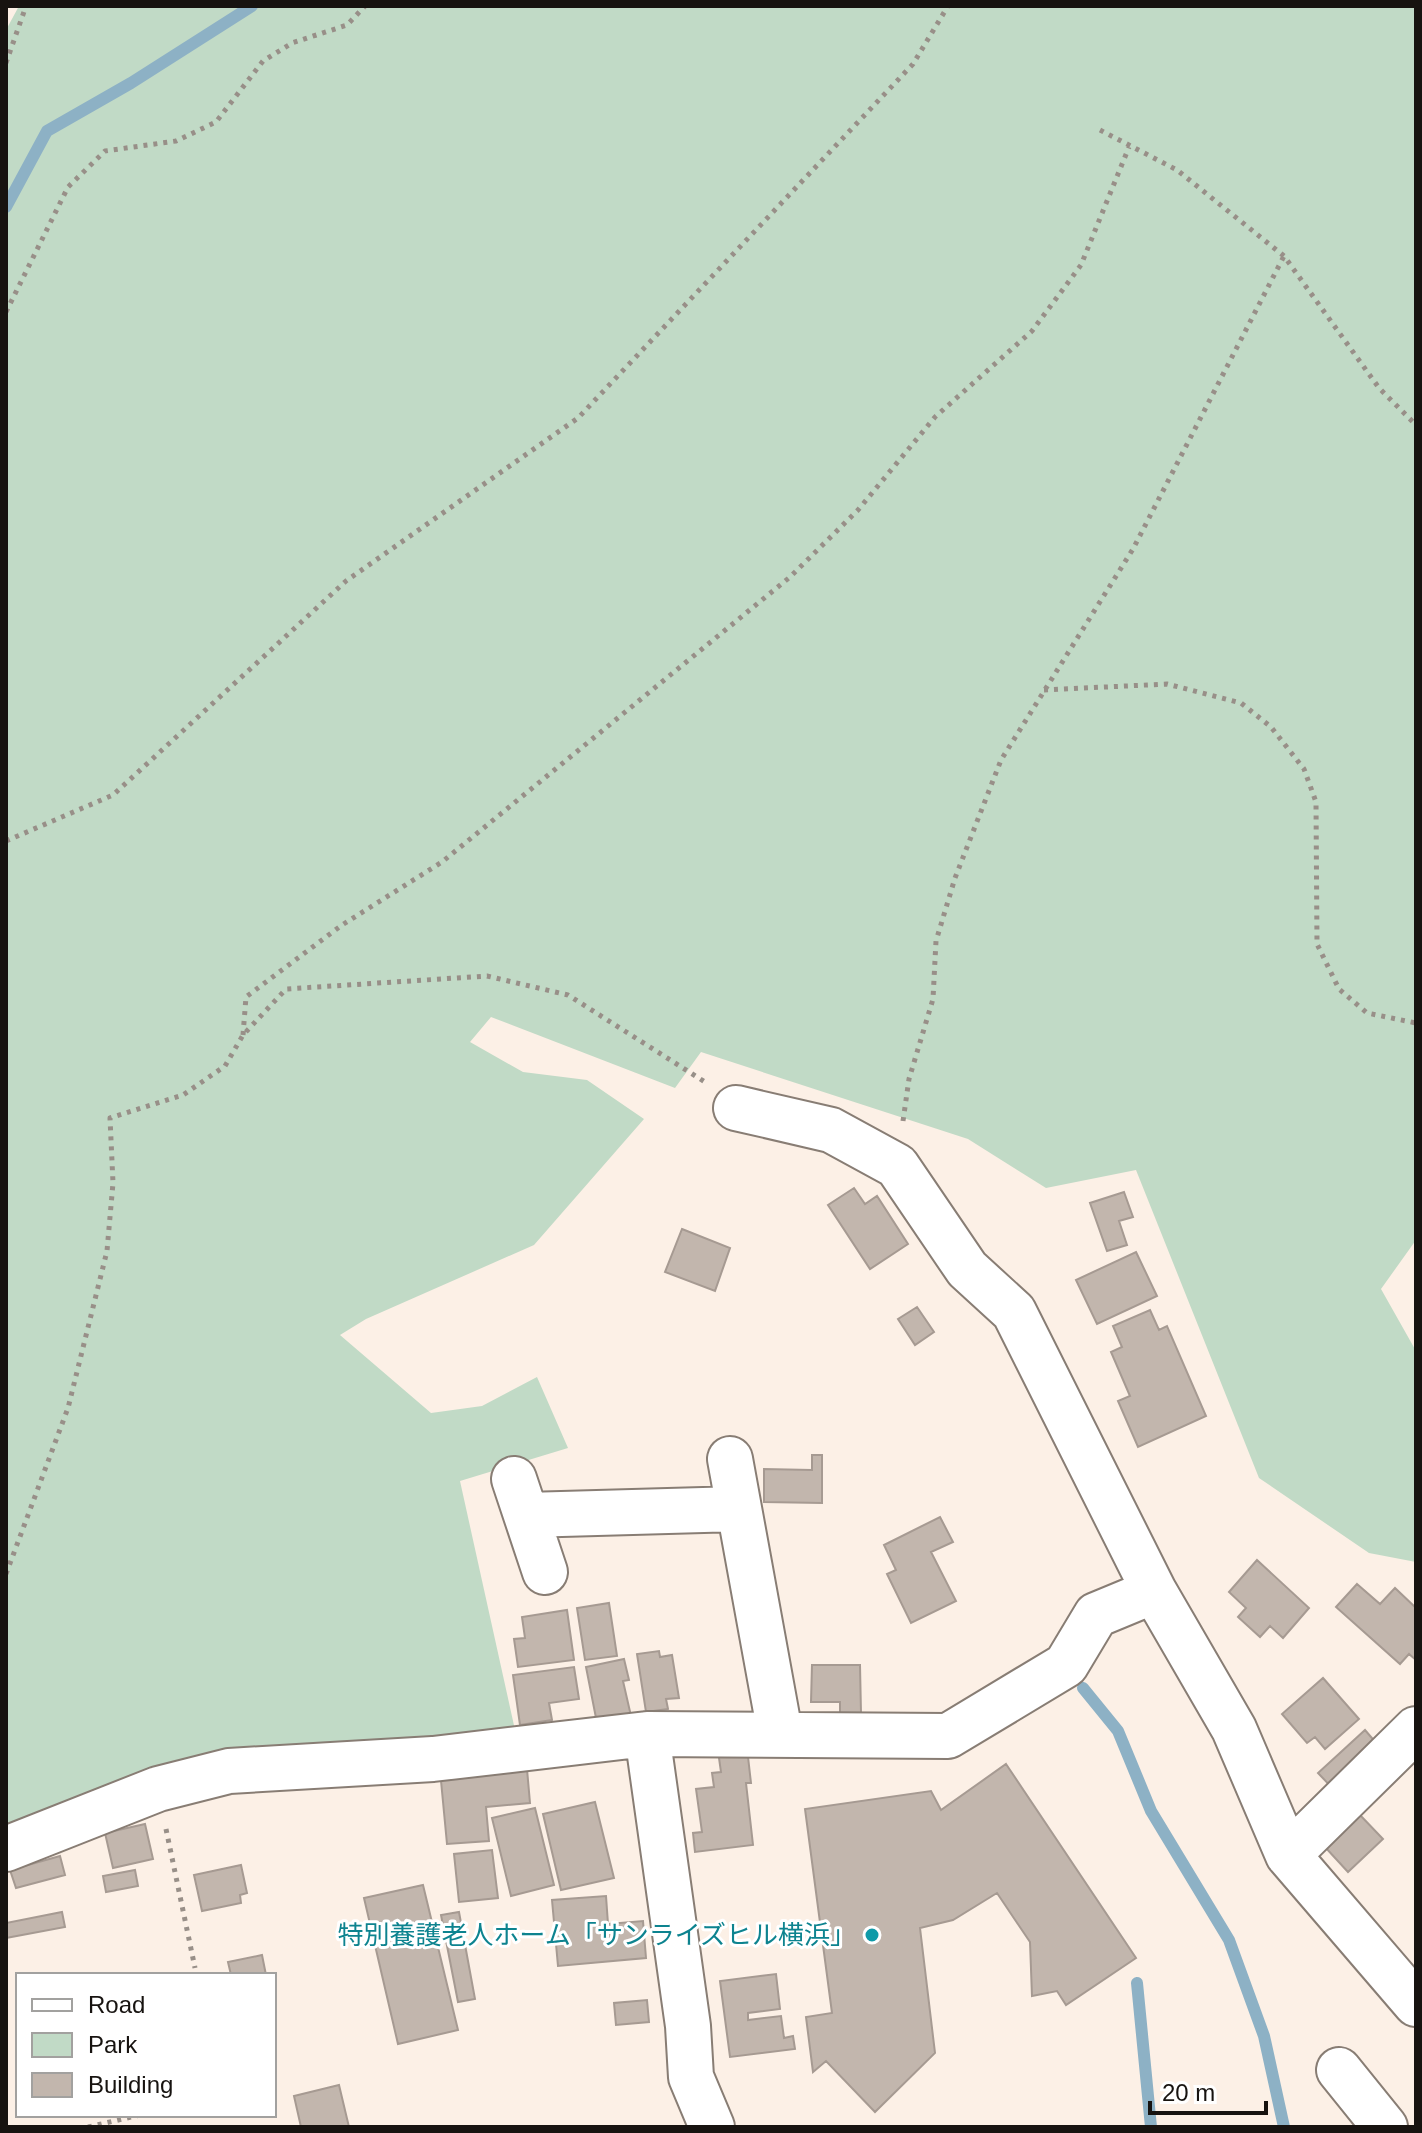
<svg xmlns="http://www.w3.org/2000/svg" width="1422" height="2133" font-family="Arial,'Noto Sans JP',sans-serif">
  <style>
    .green { fill: #c1dac6 }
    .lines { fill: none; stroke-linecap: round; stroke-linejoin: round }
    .stream { stroke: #8db1c5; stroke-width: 12 }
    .building { fill: #c2b6ad; stroke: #a69a92; stroke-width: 2 }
    .minor-casing { stroke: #887d74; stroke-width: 48 }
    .path { stroke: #988f88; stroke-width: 5; stroke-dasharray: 4 6; stroke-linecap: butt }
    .minor { stroke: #fff; stroke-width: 44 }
    .culture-dot { fill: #0f9aa8; stroke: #fff; stroke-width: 3 }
    .labels { text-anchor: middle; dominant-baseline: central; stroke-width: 6; stroke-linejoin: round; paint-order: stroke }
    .culture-label { font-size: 26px; fill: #0d838f; stroke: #fff; text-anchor: end }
  </style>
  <rect width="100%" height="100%" fill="#fcf0e6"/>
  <path class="green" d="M19,6H1416V1240L1381,1289L1416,1351V1562L1369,1553L1259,1478L1136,1170L1046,1188L968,1139L701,1052L675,1088L491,1017L470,1042L523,1072L587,1080L644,1119L534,1245L366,1319L340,1335L431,1413L482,1406L537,1377L568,1448L460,1481L515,1730L222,1751L6,1840V30Z"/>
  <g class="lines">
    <path class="stream" d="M6,207L47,131L131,83L252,6
      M1083,1688L1118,1731L1151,1811L1229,1940L1264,2036L1284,2127
      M1137,1983L1151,2127"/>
  </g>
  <path class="building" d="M854,1188L865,1204L877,1196L908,1244L870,1269L828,1205Z
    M1124,1192L1133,1217L1119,1221L1127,1245L1107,1251L1090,1203Z
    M682,1229L730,1248L715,1291L665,1272Z
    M1136,1252L1157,1296L1097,1324L1076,1280Z
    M917,1307L934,1332L915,1345L898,1319Z
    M1150,1310L1159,1330L1167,1326L1206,1416L1138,1447L1118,1401L1130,1396L1111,1352L1122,1347L1113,1326Z
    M812,1455H822V1503L764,1502V1469L812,1470Z
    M940,1517L953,1542L931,1552L956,1601L911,1623L887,1574L896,1570L884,1545Z
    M1257,1560L1309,1608L1283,1638L1270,1626L1260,1637L1238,1617L1246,1608L1229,1592Z
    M1357,1584L1380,1604L1395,1588L1416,1608V1660L1409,1654L1400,1664L1336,1607Z
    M609,1603L617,1656L585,1660L577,1608Z
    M567,1610L574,1660L518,1667L514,1639L525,1638L522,1617Z
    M659,1651L660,1657L672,1655L679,1698L666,1699L668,1709L646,1712L637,1654Z
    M624,1659L629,1680L623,1681L631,1716L597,1723L586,1667Z
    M812,1665H860L861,1713H840V1702H811Z
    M574,1667L579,1699L549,1703L552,1720L520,1725L513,1675Z
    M1323,1678L1359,1719L1325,1749L1315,1737L1307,1743L1282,1714Z
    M1365,1730L1383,1751L1337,1793L1318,1773Z
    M747,1748L751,1783H746L753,1845L695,1852L693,1833L702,1832L696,1789L714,1787L712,1773L721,1772L718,1751Z
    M1006,1764L1136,1958L1066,2005L1057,1991L1032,1996L1030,1942L997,1893L953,1920L920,1928L935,2053L875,2112L826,2061L813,2072L806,2017L832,2013L805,1809L931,1791L941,1810Z
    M527,1769L530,1803L486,1807L489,1841L447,1844L440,1770Z
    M595,1802L614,1878L561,1890L543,1814Z
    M535,1808L554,1885L511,1896L492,1818Z
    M1360,1815L1383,1839L1348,1872L1325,1847Z
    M145,1824L153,1859L113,1868L105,1833Z
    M492,1850L498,1898L459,1902L454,1854Z
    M60,1856L65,1875L16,1888L10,1870Z
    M241,1865L247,1893L240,1895L241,1903L202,1911L194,1875Z
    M135,1870L138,1886L106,1892L103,1876Z
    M423,1885L458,2030L398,2044L364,1898Z
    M606,1896L608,1924L643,1921L646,1958L558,1966L552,1900Z
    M62,1912L65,1927L6,1938V1923Z
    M459,1912L475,1999L458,2002L441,1915Z
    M262,1955L266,1975H231L228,1962Z
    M776,1974L780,2009L748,2013V2020L781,2016L784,2038L793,2036L795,2049L730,2057L720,1981Z
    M647,2000L649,2022L616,2025L614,2003Z
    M339,2085L349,2127H301L294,2096Z"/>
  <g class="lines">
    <defs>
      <path id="minor" d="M736,1108L831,1130L897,1166L967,1269L1014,1312L1154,1591
        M730,1459L780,1733
        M514,1479L545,1572
        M526,1515L739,1509
        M647,1734L688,2026L691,2077L712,2127
        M6,1849L158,1789L229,1771L433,1759L647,1734L948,1736L1066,1665L1096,1615L1154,1591L1234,1729L1288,1855L1416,2004
        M1288,1855L1416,1729
        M1339,2070L1385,2127"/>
    </defs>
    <use href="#minor" class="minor-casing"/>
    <path class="path" d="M6,63L26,6
      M1100,130L1177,170L1284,256L1379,388L1416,425
      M6,312L68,187L105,151L176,141L216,122L263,61L292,43L347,25L365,6
      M1044,690L1167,684L1241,703L1271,727L1304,769L1316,802L1317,944L1339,989L1367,1013L1416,1023
      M6,841L113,795L346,581L578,418L913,64L948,6
      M243,1035L246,997L342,925L442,862L790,577L858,510L935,417L1032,331L1081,265L1129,147
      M903,1121L909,1079L933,999L936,941L955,878L1001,760L1133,549L1284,256
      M6,1574L68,1408L107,1251L113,1183L110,1118L183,1095L225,1066L243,1035L286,989L487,976L568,995L705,1082
      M166,1829L195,1968
      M88,2127L140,2115"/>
    <use href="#minor" class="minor"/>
  </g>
  <circle class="culture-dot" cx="872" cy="1935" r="8"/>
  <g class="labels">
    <g class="culture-label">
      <text x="856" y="1935">特別養護老人ホーム「サンライズヒル横浜」</text>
    </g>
  </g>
  <rect width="1422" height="2133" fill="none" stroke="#171310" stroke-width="16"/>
  <rect x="16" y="1973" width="260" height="144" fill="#ffffff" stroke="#a2a19f" stroke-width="2"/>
  <rect x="32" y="1999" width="40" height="12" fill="#ffffff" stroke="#a2a19f" stroke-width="2"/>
  <text x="88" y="2013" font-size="24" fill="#171310">Road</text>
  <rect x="32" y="2033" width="40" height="24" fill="#c1dac6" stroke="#a2a19f" stroke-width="2"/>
  <text x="88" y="2053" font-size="24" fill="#171310">Park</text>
  <rect x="32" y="2073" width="40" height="24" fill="#c2b6ad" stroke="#a2a19f" stroke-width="2"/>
  <text x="88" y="2093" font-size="24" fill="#171310">Building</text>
  <path d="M1150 2101v12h116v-12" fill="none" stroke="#171310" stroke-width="4"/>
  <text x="1162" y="2101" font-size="24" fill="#171310" stroke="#ffffff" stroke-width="6" paint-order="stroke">20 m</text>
</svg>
